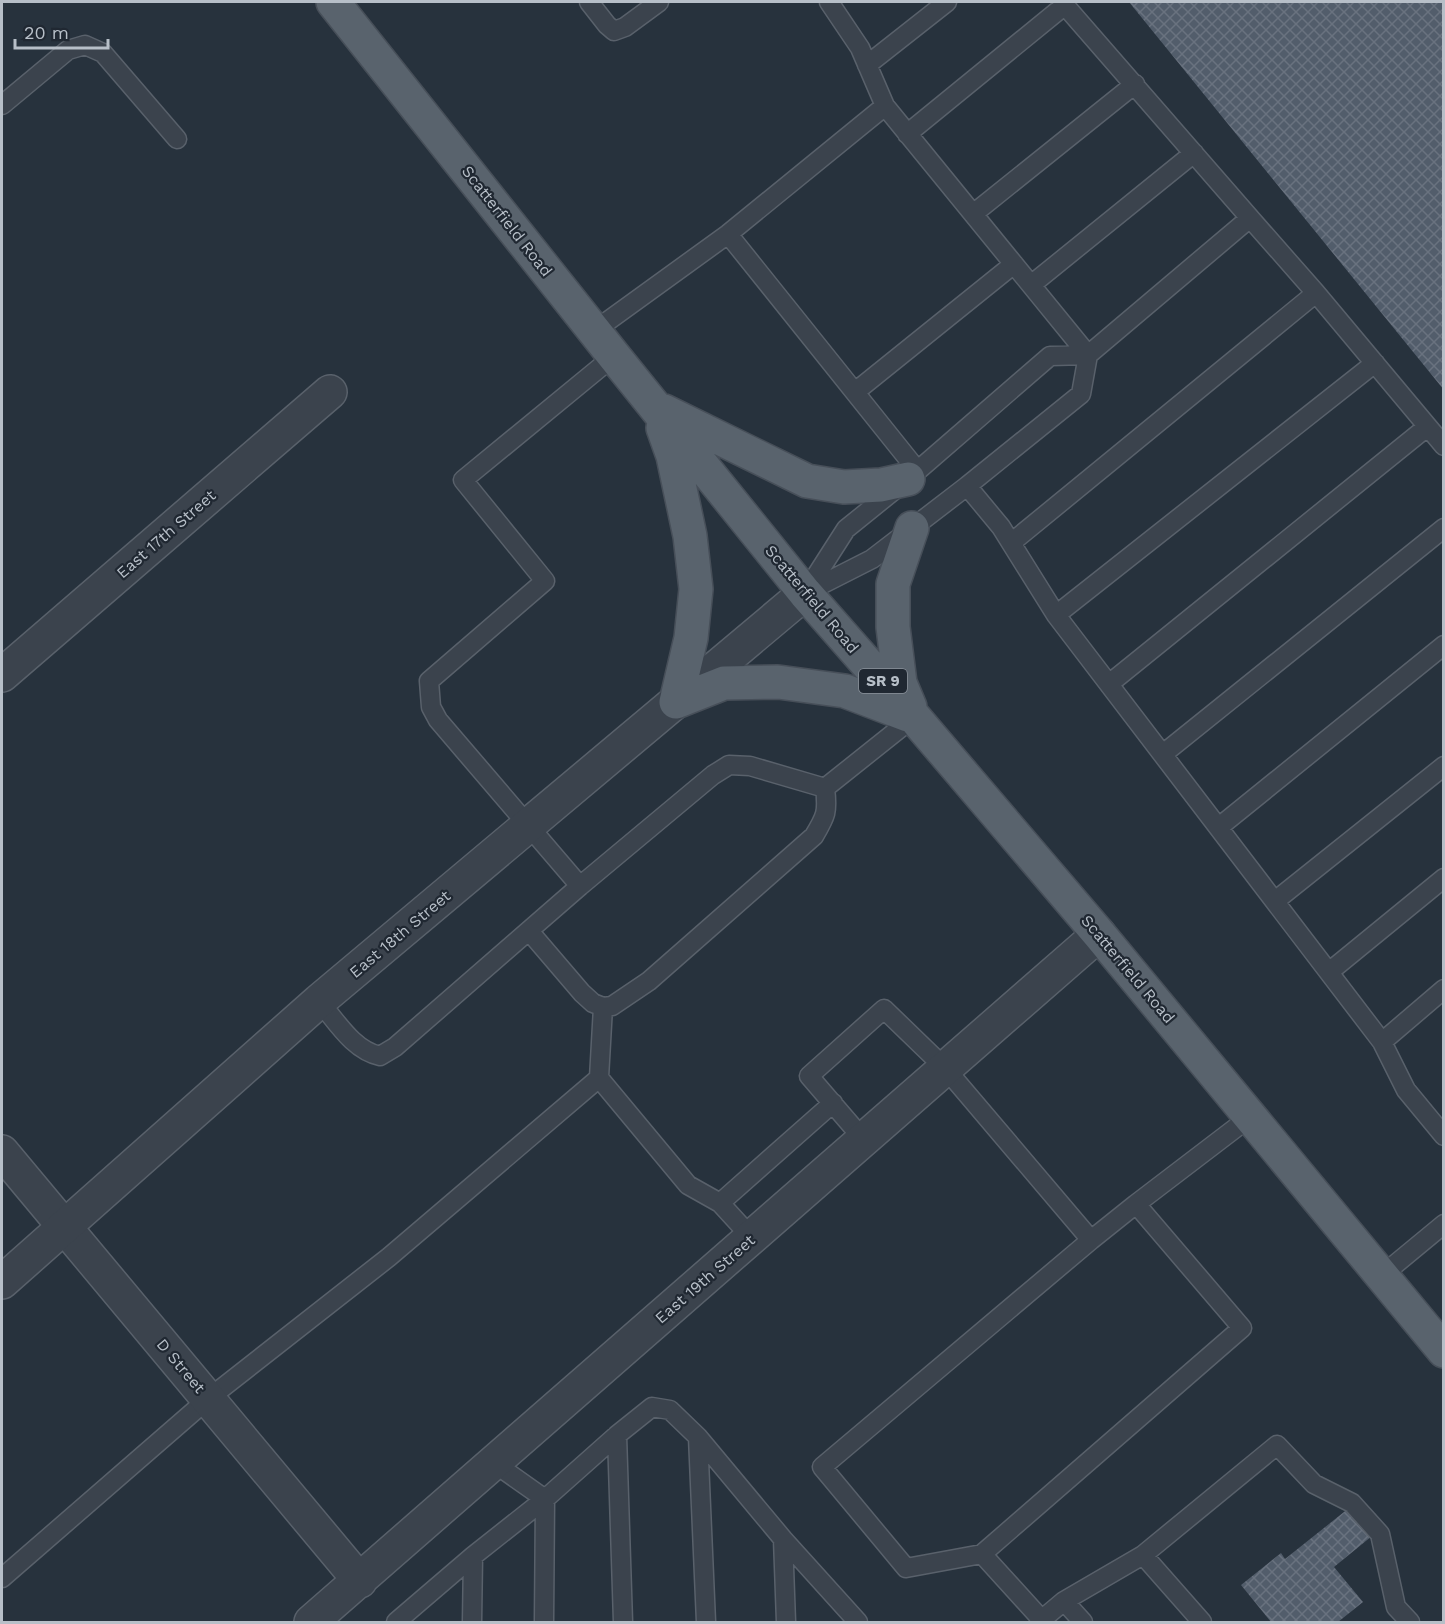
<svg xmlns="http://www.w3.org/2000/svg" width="1445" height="1624" font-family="'Work Sans',sans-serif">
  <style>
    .building { fill: url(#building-cross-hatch) }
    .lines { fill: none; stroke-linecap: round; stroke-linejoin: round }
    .service-casing { stroke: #59616b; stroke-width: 21 }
    .minor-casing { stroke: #59616b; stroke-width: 36 }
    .tertiary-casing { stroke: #59616b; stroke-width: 36 }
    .primary-casing { stroke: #474f59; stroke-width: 36 }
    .service { stroke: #3b434d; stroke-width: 18 }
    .minor { stroke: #3b434d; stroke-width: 33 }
    .tertiary { stroke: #3b434d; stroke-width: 33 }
    .primary { stroke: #59636d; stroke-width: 33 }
    .labels { text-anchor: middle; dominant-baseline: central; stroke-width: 4.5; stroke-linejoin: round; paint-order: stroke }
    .shield { fill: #202832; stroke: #8a929b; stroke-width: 1.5 }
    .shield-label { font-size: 15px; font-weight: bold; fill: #b7bfc8 }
    .street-label { font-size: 16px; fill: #b7bfc8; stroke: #202832 }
  </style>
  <defs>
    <pattern id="building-cross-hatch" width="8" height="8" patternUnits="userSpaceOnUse" patternTransform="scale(1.5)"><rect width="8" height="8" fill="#525d6b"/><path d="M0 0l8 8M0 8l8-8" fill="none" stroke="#69727f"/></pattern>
  </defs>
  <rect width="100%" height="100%" fill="#27323d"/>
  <path class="building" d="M1129,2H1444V390Z
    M1349,1508L1372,1536L1334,1567L1363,1602L1338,1622H1271L1241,1585L1281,1553L1285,1559Z"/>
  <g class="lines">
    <defs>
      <path id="service" d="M589,2L607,25L614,31L625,27L659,2
        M829,2L860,48L885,106
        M1062,2L1250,218
        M867,65L947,2
        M2,105L68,50L85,45L103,53L177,139
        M907,134L1065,5
        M973,214L1135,84
        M728,234L917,470
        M1031,285L1194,153
        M594,331L728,234L885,106L1088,355L1081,394L967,486L872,559L805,593
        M855,392L1014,264
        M967,486L1001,527L1056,615L1382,1042L1406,1090L1444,1136
        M1011,543L1316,293
        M805,593L846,529L908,479L1050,356L1088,355L1250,218L1316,293L1444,446
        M1056,615L1375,363
        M1109,684L1427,427
        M1163,754L1444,528
        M825,788L914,717
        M1219,827L1444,645
        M580,886L713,775L729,765L750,766L825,788
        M1275,901L1444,766
        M529,931L582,993L593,1003L603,1007L612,1006L649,981L814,836C826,816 828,812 825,788
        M1329,972L1444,878
        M319,1001C337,1022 353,1050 380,1056L395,1047L580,886L438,720L431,707L429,681L545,581L463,480L614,356
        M1382,1042L1444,989
        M599,1078L603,1007
        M864,1140L809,1076L884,1009L945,1068L1091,1240
        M720,1203L833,1103
        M1381,1276L1444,1224
        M617,1435L623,1622
        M698,1437L706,1622
        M494,1463L545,1499L544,1622
        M783,1539L786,1622
        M982,1554L906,1568L822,1467L1091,1240L1136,1204
        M1143,1555L1202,1622
        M2,1578L208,1399L389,1257L599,1078L688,1185L720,1203L752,1238
        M1064,1601L1083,1622
        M1042,1620L982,1554L1242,1328L1136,1204L1250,1117
        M396,1622L473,1556L545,1499L617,1435L652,1407L670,1410L698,1437L783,1539L858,1622
        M472,1622L473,1556
        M1039,1622L1064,1601L1143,1555L1277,1445L1314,1484L1352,1503L1380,1534L1396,1607L1410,1622"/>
      <path id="minor" d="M2,675L330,392
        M2,1152L360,1581
        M311,1622L1099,934"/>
      <path id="tertiary" d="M2,1282L319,1001L805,593"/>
      <path id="primary" d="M333,2L614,356L805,593L914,717L1099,934L1444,1351
        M664,411L807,481L844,487L881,485L908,479
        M663,428L673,456L690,536L696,589L691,638L676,702
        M676,702L724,683L778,682L845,691L908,715
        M910,707L900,683L893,627V584L912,528"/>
    </defs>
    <use href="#service" class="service-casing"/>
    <use href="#minor" class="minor-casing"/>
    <use href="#tertiary" class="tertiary-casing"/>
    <use href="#primary" class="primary-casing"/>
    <use href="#service" class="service"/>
    <use href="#minor" class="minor"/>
    <use href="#tertiary" class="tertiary"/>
    <use href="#primary" class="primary"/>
  </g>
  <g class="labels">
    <rect class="shield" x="859" y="669" width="48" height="24" rx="4.5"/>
    <g class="shield-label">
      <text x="883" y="681">SR 9</text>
    </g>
    <g class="street-label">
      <text transform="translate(507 221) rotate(52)">Scatterfield Road</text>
      <text transform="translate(166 534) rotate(-41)">East 17th Street</text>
      <text transform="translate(812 599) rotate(50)">Scatterfield Road</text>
      <text transform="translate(400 934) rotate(-40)">East 18th Street</text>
      <text transform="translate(1128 969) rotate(50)">Scatterfield Road</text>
      <text transform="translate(705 1279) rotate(-41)">East 19th Street</text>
      <text transform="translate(181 1366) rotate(50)">D Street</text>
    </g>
  </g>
  <rect width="1445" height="1624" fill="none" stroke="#b7bfc8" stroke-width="6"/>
  <path d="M15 39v9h93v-9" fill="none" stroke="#b7bfc8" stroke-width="3"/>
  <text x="24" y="39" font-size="18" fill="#b7bfc8" stroke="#202832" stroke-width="4.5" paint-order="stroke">20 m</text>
</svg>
